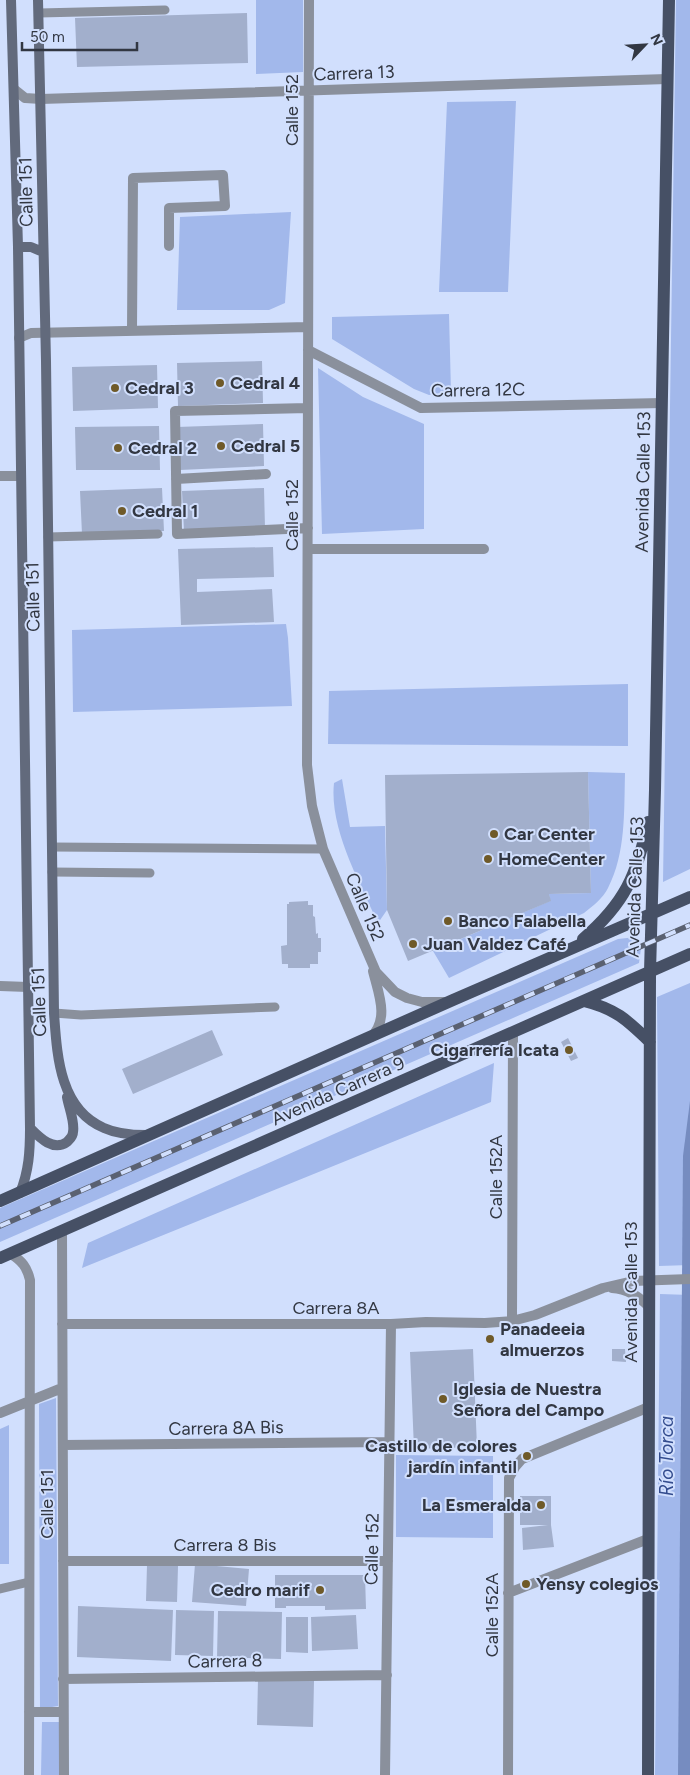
<svg xmlns="http://www.w3.org/2000/svg" width="690" height="1775" font-family="Figtree,sans-serif">
  <style>
    .green { fill: #a2b8eb }
    .water { fill: #768cc0 }
    .building { fill: #a2afcc }
    .lines { fill: none; stroke-linecap: round; stroke-linejoin: round }
    .lane { stroke: #8a909c; stroke-width: 9 }
    .street { stroke: #8a909c; stroke-width: 10 }
    .secondary { stroke: #626a7c; stroke-width: 10 }
    .primary { stroke: #465065; stroke-width: 12 }
    .rail-casing { stroke: #5a6171; stroke-width: 5.5 }
    .rail { stroke: #d1dffd; stroke-width: 4; stroke-dasharray: 11; stroke-linecap: butt }
    .poi-dot { fill: #6f5a29; stroke: #d1dffd; stroke-width: 2 }
    .labels { text-anchor: middle; dominant-baseline: central; stroke-width: 4; stroke-linejoin: round; paint-order: stroke }
    .street-label { font-size: 18px; fill: #323742; stroke: #d1dffd }
    .poi-label { font-size: 18px; font-weight: bold; fill: #323742; stroke: #d1dffd; text-anchor: start }
    .water-label { font-size: 19px; font-style: italic; fill: #334c8e; stroke: #d1dffd }
  </style>
  <rect width="100%" height="100%" fill="#d1dffd"/>
  <path class="green" d="M256,0H303V72L256,74Z
    M676,0H690V869L663,882Z
    M516,101L508,292H439L447,102Z
    M291,212L285,303L269,310H177L180,217Z
    M449,314L451,392L429,395L414,389L332,339V317Z
    M318,368L363,397L424,424V529L322,534Z
    M286,624L288,638L292,706L73,712L72,630Z
    M628,684V746L328,744L329,691Z
    M588,772L625,773C624,811 626,853 608,888C603,898 593,906 584,913L449,978L433,951L550,901L549,894L591,893Z
    M342,779L350,827L385,826L387,910L378,923C360,883 329,828 334,783Z
    M636,937L641,948L639,963L0,1242V1208L618,939Z
    M690,983V1265L659,1266L657,997Z
    M494,1063L491,1102L82,1268L88,1243Z
    M660,1294L690,1295V1775H655Z
    M56,1398L58,1706L40,1709L39,1404Z
    M9,1425V1564H0V1429Z
    M396,1455L493,1456V1538L396,1537Z
    M42,1722H60V1775H41Z"/>
  <path class="water" d="M690,1101V1775H678L683,1156Z"/>
  <path class="building" d="M247,13L248,63L77,67L75,18Z
    M262,361L263,403L178,406L177,363Z
    M157,365L158,408L73,411L72,367Z
    M263,424L264,466L180,470L177,427Z
    M159,426L160,470H76L75,427Z
    M162,488L164,531L82,534L80,491Z
    M264,488L265,528L184,531L182,491Z
    M273,547L274,577L197,579V592L272,589L274,622L181,625L178,549Z
    M588,772L591,893L549,894L551,901L408,961L387,910L385,775Z
    M308,901V905H313V916L315,917L316,934L318,933V938H321V952H318V964H310V968H288V964H282L281,946L287,945V904H289V902Z
    M212,1030L223,1055L133,1094L122,1069Z
    M568,1038L578,1058L571,1061L561,1042Z
    M473,1349L477,1447L414,1449L410,1352Z
    M612,1349H625L626,1362L612,1361Z
    M520,1496H551V1525L554,1547L523,1550L522,1528L548,1525H520Z
    M195,1564L249,1569L246,1606L192,1602Z
    M147,1565L178,1566L177,1602L146,1601Z
    M275,1575H365L366,1609L325,1610V1606H286V1608H275Z
    M78,1606L173,1610L171,1661L77,1657Z
    M176,1610L214,1611L213,1656L175,1655Z
    M218,1611L282,1612L281,1659L217,1657Z
    M356,1615L358,1649L312,1651L311,1617Z
    M286,1617H308V1653L286,1652Z
    M258,1679L314,1681L313,1727L257,1725Z"/>
  <g class="lines">
    <path class="lane" d="M39,13L165,10
      M48,537L158,534
      M52,847L323,849
      M52,872L150,873
      M54,1013L81,1015L275,1007
      M0,1589L29,1582"/>
    <path class="street" d="M309,0L307,765L312,806L323,849L376,972L395,992L407,998L422,1002H444
      M15,90L25,98L41,99L667,79
      M132,331L133,178L223,175L225,206L169,208V246
      M19,338L31,333L308,327
      M308,350L421,408L662,403
      M0,476H21
      M176,479L266,474
      M308,528L177,534L175,411L308,408
      M308,549H484
      M0,986L28,987
      M371,1037C390,1019 378,992 373,971
      M62,1232L64,1775
      M11,1254C22,1261 27,1267 30,1280L29,1775
      M612,1288C627,1289 638,1295 649,1307
      M512,1321L513,1033
      M62,1324H391L426,1322L485,1323L512,1321L535,1315L603,1288L633,1281L690,1279
      M0,1413L62,1388
      M63,1445L390,1442
      M63,1561H388
      M508,1593L648,1539
      M63,1679L387,1675
      M29,1712H63
      M385,1775L391,1324
      M508,1775L509,1478L515,1467L522,1459L649,1407"/>
    <path class="secondary" d="M11,0L18,247L30,1128C30,1151 29,1171 20,1193
      M38,0L46,361L54,1013C57,1054 59,1109 104,1128C117,1134 132,1135 146,1135
      M18,247H31L43,252
      M30,1128C39,1137 53,1152 67,1142C70,1139 73,1137 73,1132C75,1122 69,1108 67,1097"/>
    <path class="primary" d="M583,939C625,903 637,875 648,822
      M584,1001C616,1009 627,1020 650,1042
      M0,1201L453,1000L690,897
      M0,1258L690,954
      M648,1775L650,972L655,790L669,0"/>
    <defs>
      <path id="rail" d="M0,1226L690,925"/>
    </defs>
    <use href="#rail" class="rail-casing"/>
    <use href="#rail" class="rail"/>
  </g>
  <g class="poi-dot">
    <circle cx="220" cy="383" r="5"/>
    <circle cx="115" cy="388" r="5"/>
    <circle cx="221" cy="446" r="5"/>
    <circle cx="118" cy="448" r="5"/>
    <circle cx="122" cy="511" r="5"/>
    <circle cx="494" cy="834" r="5"/>
    <circle cx="488" cy="859" r="5"/>
    <circle cx="448" cy="921" r="5"/>
    <circle cx="413" cy="944" r="5"/>
    <circle cx="569" cy="1050" r="5"/>
    <circle cx="490" cy="1339" r="5"/>
    <circle cx="443" cy="1399" r="5"/>
    <circle cx="527" cy="1456" r="5"/>
    <circle cx="541" cy="1505" r="5"/>
    <circle cx="526" cy="1584" r="5"/>
    <circle cx="320" cy="1590" r="5"/>
  </g>
  <g class="labels">
    <g class="street-label">
      <text transform="translate(354 73) rotate(-2)">Carrera 13</text>
      <text transform="translate(292 110) rotate(-90)">Calle 152</text>
      <text transform="translate(26 192) rotate(-91)">Calle 151</text>
      <text transform="translate(478 390) rotate(-1)">Carrera 12C</text>
      <text transform="translate(643 482) rotate(-89)">Avenida Calle 153</text>
      <text transform="translate(292 515) rotate(-90)">Calle 152</text>
      <text transform="translate(33 597) rotate(-91)">Calle 151</text>
      <text transform="translate(635 887) rotate(-88)">Avenida Calle 153</text>
      <text transform="translate(365 907) rotate(67)">Calle 152</text>
      <text transform="translate(39 1002) rotate(-92)">Calle 151</text>
      <text transform="translate(338 1091) rotate(-24)">Avenida Carrera 9</text>
      <text transform="translate(496 1177) rotate(-90)">Calle 152A</text>
      <text transform="translate(631 1292) rotate(-90)">Avenida Calle 153</text>
      <text x="336" y="1308">Carrera 8A</text>
      <text transform="translate(226 1428) rotate(-1)">Carrera 8A Bis</text>
      <text transform="translate(47 1504) rotate(-90)">Calle 151</text>
      <text x="225" y="1545">Carrera 8 Bis</text>
      <text transform="translate(372 1549) rotate(-89)">Calle 152</text>
      <text transform="translate(492 1615) rotate(-90)">Calle 152A</text>
      <text transform="translate(225 1661) rotate(-1)">Carrera 8</text>
    </g>
    <g class="poi-label">
      <text x="230" y="383">Cedral 4</text>
      <text x="125" y="388">Cedral 3</text>
      <text x="231" y="446">Cedral 5</text>
      <text x="128" y="448">Cedral 2</text>
      <text x="132" y="511">Cedral 1</text>
      <text x="504" y="834">Car Center</text>
      <text x="498" y="859">HomeCenter</text>
      <text x="458" y="921">Banco Falabella</text>
      <text x="423" y="944">Juan Valdez Café</text>
      <text x="559" y="1050" text-anchor="end">Cigarrería Icata</text>
      <text x="500" y="1329">Panadeeia<tspan x="500" dy="21">almuerzos</tspan></text>
      <text x="453" y="1389">Iglesia de Nuestra<tspan x="453" dy="21">Señora del Campo</tspan></text>
      <text x="517" y="1446" text-anchor="end">Castillo de colores<tspan x="517" dy="21">jardín infantil</tspan></text>
      <text x="531" y="1505" text-anchor="end">La Esmeralda</text>
      <text x="536" y="1584">Yensy colegios</text>
      <text x="310" y="1590" text-anchor="end">Cedro marif</text>
    </g>
    <g class="water-label">
      <text transform="translate(666 1456) rotate(-90)">Río Torca</text>
    </g>
  </g>
  <g transform="translate(645 45) rotate(65)" stroke="#d1dffd" stroke-width="4" paint-order="stroke">
  <path d="M0-4L9 19L0 12L-9 19Z" fill="#323742"/>
  <text y="-8" font-size="14" font-weight="bold" text-anchor="middle" fill="#323742">N</text>
  </g>
  <path d="M22 42v8h115v-8" fill="none" stroke="#323742" stroke-width="2.5"/>
  <text x="30" y="42" font-size="15" fill="#323742" stroke="#d1dffd" stroke-width="4" paint-order="stroke">50 m</text>
</svg>
